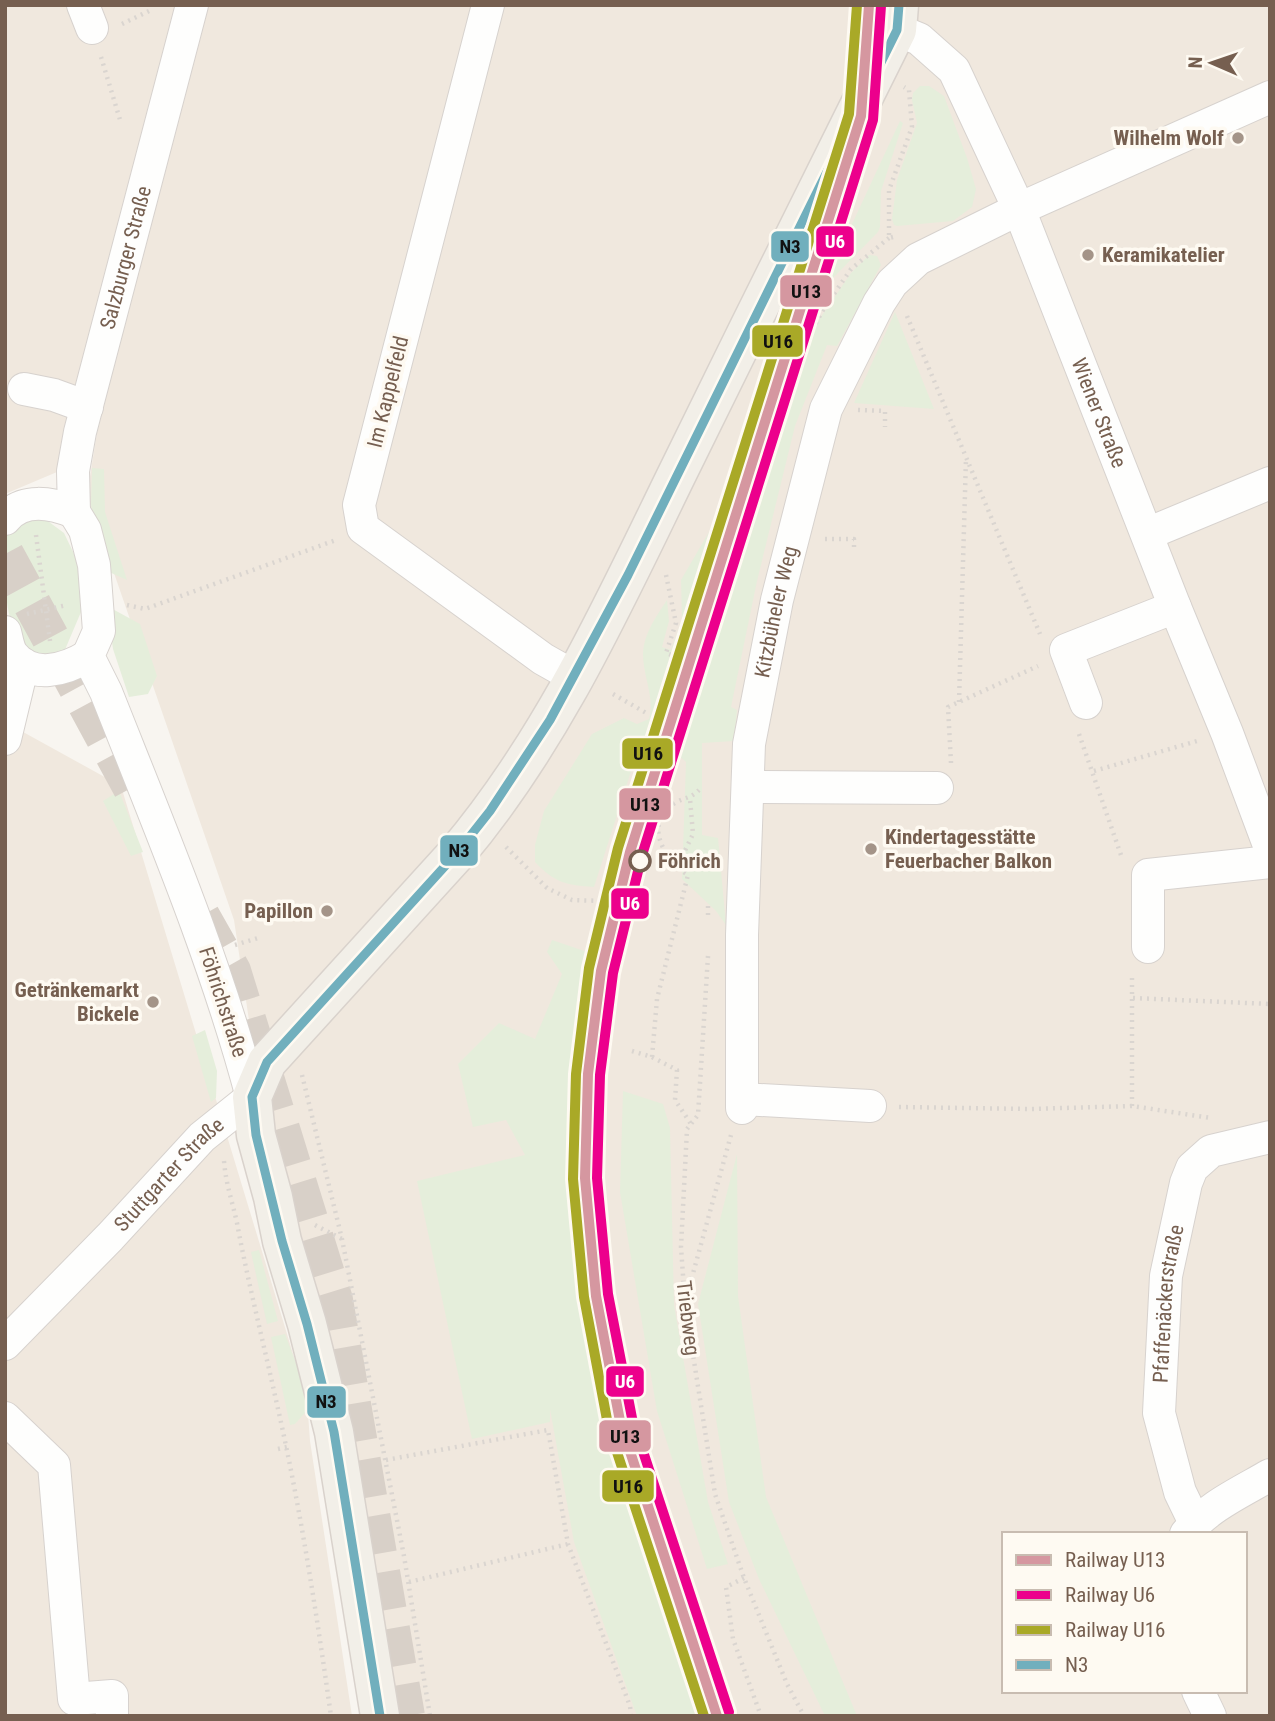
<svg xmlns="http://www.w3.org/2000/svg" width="1275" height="1721" font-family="'Roboto Condensed',sans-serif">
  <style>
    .residential { fill: #f0e8de; fill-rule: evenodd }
    .green { fill: #e5eedb }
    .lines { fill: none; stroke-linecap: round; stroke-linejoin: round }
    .major-tunnel { stroke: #d8d0c8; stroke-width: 38; stroke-dasharray: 38 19; stroke-linecap: butt }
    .minor-casing { stroke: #d7d2ce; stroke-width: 34 }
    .major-casing { stroke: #d9d2cc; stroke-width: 41 }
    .path { stroke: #dad5d0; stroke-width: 4.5; stroke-dasharray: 2 5; stroke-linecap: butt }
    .minor { stroke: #fefefd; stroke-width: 32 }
    .major { stroke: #f2efe8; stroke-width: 38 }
    .bus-1-casing { stroke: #fefaf2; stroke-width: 14 }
    .bus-1 { stroke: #71afbd; stroke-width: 9 }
    .rail-1-casing { stroke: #fefaf2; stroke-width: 16 }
    .rail-2-casing { stroke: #fefaf2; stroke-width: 16 }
    .rail-3-casing { stroke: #fefaf2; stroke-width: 16 }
    .rail-1 { stroke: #d597a0; stroke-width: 10 }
    .rail-2 { stroke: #ec008c; stroke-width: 10 }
    .rail-3 { stroke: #a9a927; stroke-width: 10 }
    .poi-dot { fill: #a49488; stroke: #fefaf2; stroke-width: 2.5 }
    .stop-dot { fill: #fefaf2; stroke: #765f50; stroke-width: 3.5 }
    .labels { text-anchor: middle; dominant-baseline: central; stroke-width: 7; stroke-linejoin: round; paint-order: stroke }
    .poi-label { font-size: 21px; font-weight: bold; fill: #765f50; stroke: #fefaf2; text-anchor: end }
    .street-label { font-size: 21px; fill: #765f50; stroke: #fefaf2 }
    .stop-label { font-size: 21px; font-weight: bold; fill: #765f50; stroke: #fefaf2; text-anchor: start }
    .line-badge { stroke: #fefaf2; stroke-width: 2.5 }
    .badge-label { font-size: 19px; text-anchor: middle; font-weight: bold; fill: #fff }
    .pale-badge-label { font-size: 19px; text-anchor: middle; font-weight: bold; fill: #111 }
  </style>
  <rect width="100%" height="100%" fill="#f8f5f0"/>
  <path class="residential" d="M5,5H1270V1716H367L282,1241L234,920L87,495L101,408L57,472L5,494ZM1004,1534H1245V1691H1004Z
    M5,722L121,786L307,1400L310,1441L352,1716H5Z"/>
  <path class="green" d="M920,86H929L944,96L967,158L976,189L972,207L953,221L897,226L894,225L892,219L897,180L917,123L912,100L913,93Z
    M900,121L903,123L881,191L880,227L878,232L834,277L794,345L791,347L817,290L839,252Z
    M869,255L877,256L881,265L837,346L827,345L795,426L757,581L731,707L737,710L734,741L702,743V835L718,838L726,925L716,911L682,879L686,762C672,749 660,741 641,740L594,887C566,885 555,883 535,862V845L544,811L592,734L624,718L637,724L649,719C655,697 643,677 643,654C644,633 656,617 667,600L669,621L662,647L671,650L682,620L681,580L709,532L716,531L730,489L788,365L851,273Z
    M895,312L934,409L854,403Z
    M92,468L104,469L105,512L127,580L98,567L91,504Z
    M45,519L64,533L75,556L80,581L81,612L64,652C57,653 48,657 42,655C0,644 5,576 5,542L6,536L23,522Z
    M107,606L140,624L157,676L148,694L129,697L113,649Z
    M119,791L143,852L131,856L103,801Z
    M552,940L599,956L586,1036L576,1143L579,1284L597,1389L642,1540L701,1716H637L574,1542L550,1409V1422L472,1439L417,1181L525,1155L506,1120L473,1127L458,1064L499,1023L535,1039L562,974L547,952Z
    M205,1030L217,1071L216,1098L211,1102L192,1036Z
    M623,1091L663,1104L670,1128L674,1305L708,1502L728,1564L707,1569L657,1411L620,1192Z
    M737,1154L738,1296L766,1497L857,1716H825L759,1579L729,1502L698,1304Z
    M259,1250L278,1321L267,1324L251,1252Z
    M285,1334L310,1400V1407L295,1424L290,1425L271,1337Z"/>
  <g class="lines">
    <path class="major-tunnel" d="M5,554L139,801
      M201,916L232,971L334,1300L406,1716"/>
    <defs>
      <g id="minor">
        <path d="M83,5L92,28"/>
        <path d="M488,5L359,505L363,528L543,659L575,677"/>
        <path id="s1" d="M897,30L919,39L954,70L1019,209L1175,607L1227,733L1270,848"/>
        <path d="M24,389L54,395L87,407"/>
        <path id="s2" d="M74,512L73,471L80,432L192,5"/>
        <path d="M5,519C22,497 52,503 74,512"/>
        <path d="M1147,534L1270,483"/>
        <path d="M5,632C7,639 8,648 12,654C32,680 65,670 88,656"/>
        <path d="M1086,703L1066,650L1175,607"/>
        <path d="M5,739L23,664"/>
        <path d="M748,787L937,788"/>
        <path d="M1148,947V875L1270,862"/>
        <path d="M742,1099L870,1106"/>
        <path id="s3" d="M742,1108V935L749,744L777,600L826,409L879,303L892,283L918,259L1019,209L1270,97"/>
        <path id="s4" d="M5,1344L110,1237L202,1137L252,1097C215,958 159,826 106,692L88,656L99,631L94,565L85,530L74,512"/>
        <path d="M5,1418L54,1465L74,1699L112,1696V1716"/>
        <path id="s5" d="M1195,1523L1180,1492L1159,1413L1166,1276L1186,1183L1192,1168L1211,1151L1270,1137"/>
        <path d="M1186,1534C1207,1507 1241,1492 1270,1475"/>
        <path d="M1198,1691L1210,1716"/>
      </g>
      <path id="major" d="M380,1716L334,1432L307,1324L282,1241L273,1197L256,1135L252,1097L267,1062L456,854C551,742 612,607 676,476C749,327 823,178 897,30L899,5"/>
    </defs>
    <use href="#minor" class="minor-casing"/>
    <use href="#major" class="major-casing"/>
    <path class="path" d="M122,24L149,11
      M101,57L121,123
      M893,237L889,238V190L912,127L909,90L904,87
      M907,316L1040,634
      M778,356L791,357L800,352L823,310L851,269L889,238
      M858,410L885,411V427
      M36,535L50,641
      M825,539H854V552
      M666,575L676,623L666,653L677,657
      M127,605L145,609L336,540
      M27,614L67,605
      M613,694L648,714
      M959,702L966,458
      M1079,734L1122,858
      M951,763L948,707L1038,666
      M1094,771L1197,741
      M506,847L547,888L572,900L603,901
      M671,854L681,859L693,834L690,799
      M708,906V919
      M235,945L258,938
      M708,956L698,1115L687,1129L681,1247L685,1304L715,1494L744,1578L787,1684L804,1716
      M1133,998L1270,1004
      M632,1051L652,1057L657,999L688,875C664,860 642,822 675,803C685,797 690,799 699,790
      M652,1057L677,1070L675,1100L691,1124
      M302,1075L342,1239L404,1556L430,1716
      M1132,1106V974
      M899,1107L1030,1109L1132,1106L1211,1118
      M224,1161C226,1185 232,1200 237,1223C248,1282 263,1341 276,1400C300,1505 316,1610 331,1716
      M315,1225L342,1239
      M686,1299L731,1135
      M278,1449L287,1447
      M386,1460L548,1430L568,1544L630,1706L631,1716
      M744,1578L726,1587L733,1639L761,1716
      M409,1582L568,1544"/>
    <use href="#minor" class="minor"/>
    <use href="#major" class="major"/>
    <defs>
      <path id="bus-1" d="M380,1716L334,1432L307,1324L282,1241L256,1135L252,1097L267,1062L456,854L490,811L550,720L628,575L897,30L899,5"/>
    </defs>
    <use href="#bus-1" class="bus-1-casing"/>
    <use href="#bus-1" class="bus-1"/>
    <defs>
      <path id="rail-1" d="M717,1716L620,1421L596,1296L585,1178L588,1074L601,971L630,852L861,116L869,5"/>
      <path id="rail-2" d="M729,1712L632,1418L608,1294L597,1178L600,1075L613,973L642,855L873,120L881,6"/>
      <path id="rail-3" d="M704,1716L608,1425L584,1297L573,1179L576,1074L589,968L618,848L849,114L857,5"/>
    </defs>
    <use href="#rail-1" class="rail-1-casing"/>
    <use href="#rail-2" class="rail-2-casing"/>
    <use href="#rail-3" class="rail-3-casing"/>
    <use href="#rail-1" class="rail-1"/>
    <use href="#rail-2" class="rail-2"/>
    <use href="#rail-3" class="rail-3"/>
  </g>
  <g class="poi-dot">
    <circle cx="1238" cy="138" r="7"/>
    <circle cx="1088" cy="255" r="7"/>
    <circle cx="871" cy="849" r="7"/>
    <circle cx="327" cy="911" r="7"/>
    <circle cx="153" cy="1002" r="7"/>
  </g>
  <circle class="stop-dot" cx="640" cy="861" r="10"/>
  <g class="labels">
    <g class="poi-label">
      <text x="1224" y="138">Wilhelm Wolf</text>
      <text x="1102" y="255" text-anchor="start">Keramikatelier</text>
      <text x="885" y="837" text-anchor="start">Kindertagesstätte<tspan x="885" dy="24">Feuerbacher Balkon</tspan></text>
      <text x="313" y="911">Papillon</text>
      <text x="139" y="990">Getränkemarkt<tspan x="139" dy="24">Bickele</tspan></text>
    </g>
    <g class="street-label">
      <text stroke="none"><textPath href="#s2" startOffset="261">Salzburger Straße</textPath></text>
      <text transform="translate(388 392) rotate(-76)">Im Kappelfeld</text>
      <text stroke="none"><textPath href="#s1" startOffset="443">Wiener Straße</textPath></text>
      <text stroke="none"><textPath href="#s3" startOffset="499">Kitzbüheler Weg</textPath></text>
      <text transform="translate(223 1002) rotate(72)">Föhrichstraße</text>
      <text stroke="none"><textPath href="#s4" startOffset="236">Stuttgarter Straße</textPath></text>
      <text stroke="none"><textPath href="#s5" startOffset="226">Pfaffenäckerstraße</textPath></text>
      <text transform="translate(688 1318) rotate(83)">Triebweg</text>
    </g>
    <g class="stop-label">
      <text x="658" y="861">Föhrich</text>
    </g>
  </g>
  <g class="line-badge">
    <rect x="815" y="225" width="40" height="33" rx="7" fill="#ec008c"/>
    <rect x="770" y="230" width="40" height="33" rx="7" fill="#71afbd"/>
    <rect x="779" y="274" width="54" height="34" rx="7" fill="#d597a0"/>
    <rect x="751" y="324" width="53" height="34" rx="7" fill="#a9a927"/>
    <rect x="621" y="737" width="53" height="33" rx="7" fill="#a9a927"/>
    <rect x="618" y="787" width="54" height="34" rx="7" fill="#d597a0"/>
    <rect x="439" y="834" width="40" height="33" rx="7" fill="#71afbd"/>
    <rect x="610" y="887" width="40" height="33" rx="7" fill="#ec008c"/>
    <rect x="605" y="1365" width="40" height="33" rx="7" fill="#ec008c"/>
    <rect x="306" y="1385" width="41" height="34" rx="7" fill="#71afbd"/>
    <rect x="598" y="1419" width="54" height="34" rx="7" fill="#d597a0"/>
    <rect x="601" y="1469" width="54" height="34" rx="7" fill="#a9a927"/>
  </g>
  <g class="badge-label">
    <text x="835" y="248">U6</text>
    <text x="630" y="910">U6</text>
    <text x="625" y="1388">U6</text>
  </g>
  <g class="pale-badge-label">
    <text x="790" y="253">N3</text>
    <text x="806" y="298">U13</text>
    <text x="778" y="348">U16</text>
    <text x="648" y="760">U16</text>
    <text x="645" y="811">U13</text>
    <text x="459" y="857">N3</text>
    <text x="326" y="1408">N3</text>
    <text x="625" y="1443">U13</text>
    <text x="628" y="1493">U16</text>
  </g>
  <rect width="1275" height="1721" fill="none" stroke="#765f50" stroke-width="14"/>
  <rect x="1002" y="1532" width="245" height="161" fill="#fefaf2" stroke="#c8bcb1" stroke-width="2"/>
  <rect x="1016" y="1555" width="35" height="10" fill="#d597a0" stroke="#c8bcb1" stroke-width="2"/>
  <text x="1065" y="1567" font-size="21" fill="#765f50">Railway U13</text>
  <rect x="1016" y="1590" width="35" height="10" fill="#ec008c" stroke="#c8bcb1" stroke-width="2"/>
  <text x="1065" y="1602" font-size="21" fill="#765f50">Railway U6</text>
  <rect x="1016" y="1625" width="35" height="10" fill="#a9a927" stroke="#c8bcb1" stroke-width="2"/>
  <text x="1065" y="1637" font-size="21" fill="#765f50">Railway U16</text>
  <rect x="1016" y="1660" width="35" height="10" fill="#71afbd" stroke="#c8bcb1" stroke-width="2"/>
  <text x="1065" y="1672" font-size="21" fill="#765f50">N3</text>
  <g transform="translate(1212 63) rotate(272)" stroke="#fefaf2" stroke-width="5" paint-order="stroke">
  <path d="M0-5L12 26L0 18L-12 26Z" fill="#765f50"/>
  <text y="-10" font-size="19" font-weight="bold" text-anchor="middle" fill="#765f50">N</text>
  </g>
</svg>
